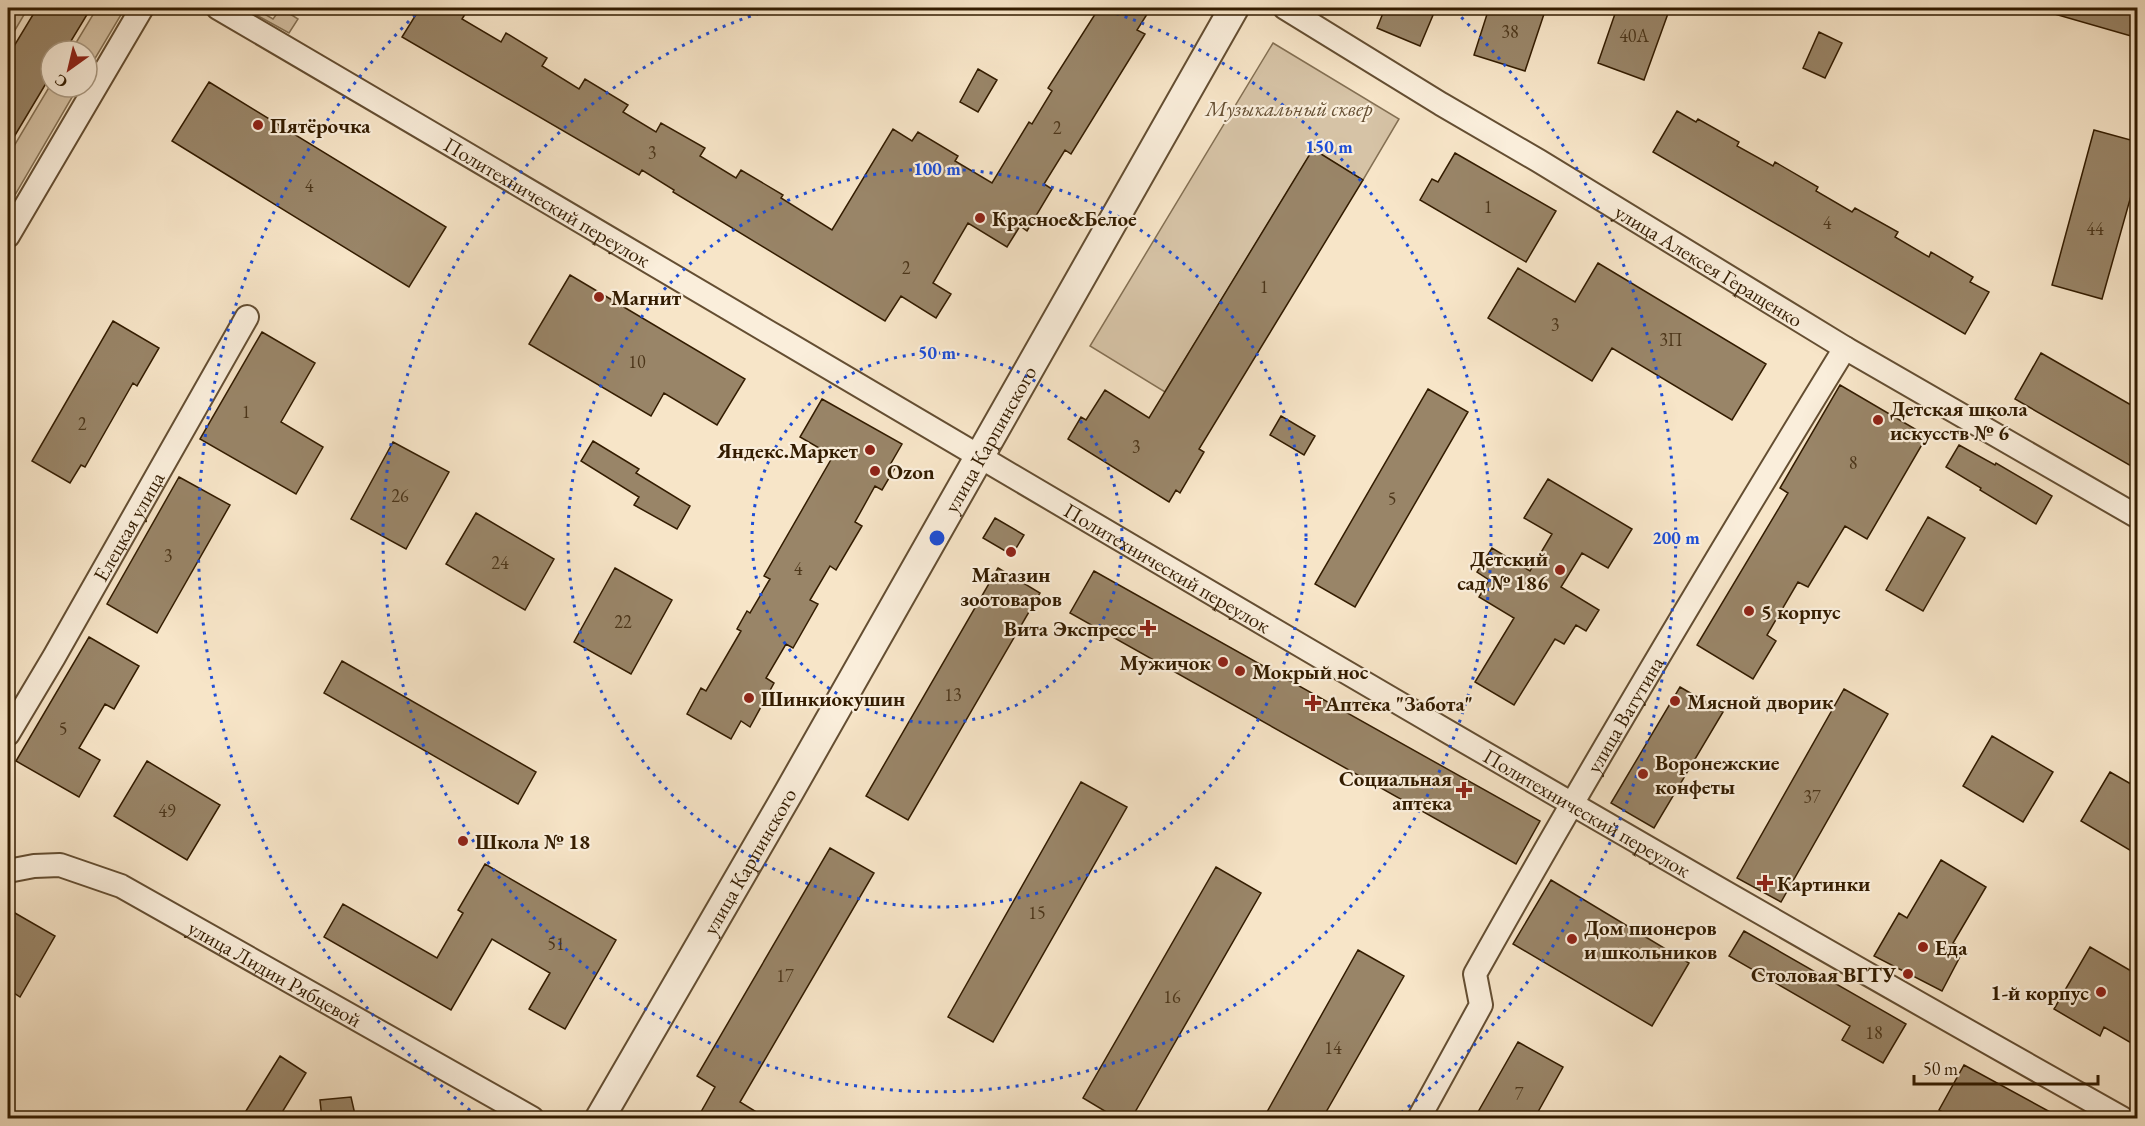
<svg xmlns="http://www.w3.org/2000/svg" width="2145" height="1126" font-family="'EB Garamond',serif">
  <style>
    .green { fill: #d6c3a6; stroke: #847053; stroke-width: 1.5 }
    .building { fill: #998568; stroke: #331c00; stroke-width: 1.5 }
    .lines { fill: none; stroke-linecap: round; stroke-linejoin: round }
    .minor-casing { stroke: #644e32; stroke-width: 26 }
    .tertiary-casing { stroke: #644e32; stroke-width: 32 }
    .minor { stroke: #faeedb; stroke-width: 22 }
    .tertiary { stroke: #faeedb; stroke-width: 28 }
    .ring { fill: none; stroke: #1d4ed8; stroke-width: 3; stroke-dasharray: 3 6 }
    .poi-dot { fill: #8f2418; stroke: #faeedb; stroke-width: 2 }
    .labels { text-anchor: middle; dominant-baseline: central; stroke-width: 4.5; stroke-linejoin: round; paint-order: stroke }
    .number-label { font-size: 18px; fill: #4c361a }
    .park-label { font-size: 21px; font-style: italic; fill: #644e32; stroke: #faeedb }
    .poi-label { font-size: 21px; font-weight: bold; fill: #331c00; stroke: #faeedb; text-anchor: start }
    .street-label { font-size: 21px; fill: #331c00; stroke: #faeedb }
    .centre { fill: #1d4ed8; stroke: #faeedb; stroke-width: 3 }
    .ring-label { font-size: 18px; text-anchor: middle; font-weight: bold; fill: #1d4ed8; stroke: #faeedb; stroke-width: 4.5; stroke-linejoin: round; paint-order: stroke }
  </style>
  <rect width="100%" height="100%" fill="#f7e5c8"/>
  <filter id="stains"><feTurbulence type="fractalNoise" baseFrequency=".00333" numOctaves="4"/><feColorMatrix values="0 0 0 0 .2 0 0 0 0 .09 0 0 0 0 .02 0 0 0 .5 -.17"/></filter>
  <radialGradient id="worn" r=".72"><stop offset=".6" stop-color="#630" stop-opacity="0"/><stop offset="1" stop-color="#630" stop-opacity=".3"/></radialGradient>
  <path class="green" d="M8,8H28L8,42Z
    M97,8H125L87,72V51H71Z
    M244,8H254L273,19L281,8L298,19L289,33Z
    M1273,43L1399,119L1363,180L1313,150L1165,392L1090,346Z
    M51,84V87H78L8,207V156Z"/>
  <path class="building" d="M37,8H91L65,51H51V75L8,147V56Z
    M420,8H469L462,19L501,42L506,33L547,58L542,66L579,89L585,79L628,105L623,112L656,132L661,123L705,148L700,156L736,178L741,170L783,195L781,198L832,230L893,129L912,141L918,132L958,156L955,161L992,183L1029,122L1032,124L1052,91L1048,88L1099,8H1151L1137,30L1145,34L1071,154L1065,150L1044,184L1052,189L1027,231L1020,226L1007,247L968,223L933,283L951,294L936,318L901,296L885,321L673,192L674,190L642,170L639,175L402,37Z
    M1385,8H1436L1420,46L1377,28Z
    M1489,8H1546L1525,71L1474,55Z
    M1617,8H1670L1644,80L1598,63Z
    M2052,8H2138V38L2051,13Z
    M1819,32L1842,43L1825,78L1803,68Z
    M978,69L997,80L978,112L960,102Z
    M209,82L446,227L409,287L172,141Z
    M1677,111L1696,122L1698,119L1739,142L1737,146L1773,166L1775,162L1818,187L1816,191L1852,212L1855,208L1898,232L1895,237L1929,257L1931,252L1973,277L1970,282L1989,292L1965,334L1653,152Z
    M2094,130L2138,142V171L2102,299L2052,285Z
    M1313,149L1363,180L1199,449L1204,452L1180,493L1176,490L1169,502L1068,439L1081,417L1086,420L1105,390L1149,418Z
    M1455,153L1556,211L1526,262L1420,200L1432,179L1438,182Z
    M1598,263L1766,364L1732,420L1612,348L1592,381L1488,318L1518,268L1575,302Z
    M570,275L745,379L717,425L664,393L651,416L529,344Z
    M113,321L159,348L137,386L133,383L85,467L81,465L70,483L32,461Z
    M262,332L315,363L281,422L323,447L296,494L200,439Z
    M2041,353L2138,409V470L2015,399Z
    M1840,385L1927,436L1867,539L1845,526L1808,587L1798,582L1767,635L1776,641L1753,679L1697,645L1788,493L1780,488Z
    M1428,389L1468,412L1355,607L1315,584Z
    M822,399L902,444L890,465L895,468L882,490L875,486L855,522L862,526L836,570L830,566L810,600L818,604L793,648L786,644L766,678L774,683L750,727L741,721L731,739L687,714L701,688L706,691L741,631L737,629L747,611L750,613L770,579L764,576L833,456L800,437Z
    M1281,416L1315,436L1304,455L1270,435Z
    M593,441L639,469L636,473L690,506L677,529L634,505L639,497L581,461Z
    M393,442L449,472L406,549L351,519Z
    M1959,445L1995,465L1996,463L2052,496L2036,524L1980,490L1981,488L1946,467Z
    M179,477L230,505L157,633L107,604Z
    M1548,479L1632,529L1608,568L1582,553L1561,587L1599,610L1586,631L1576,625L1564,644L1555,639L1514,705L1475,682L1514,618L1479,597L1489,580L1477,572L1492,548L1530,571L1552,534L1524,518Z
    M476,513L554,559L525,610L446,564Z
    M1928,517L1965,538L1923,611L1886,590Z
    M995,518L1024,535L1012,555L983,538Z
    M615,568L672,600L631,674L574,642Z
    M998,568L1040,593L908,820L866,796Z
    M1094,571L1540,821L1516,864L1070,613Z
    M89,637L139,666L114,709L105,704L79,748L100,760L79,797L16,761Z
    M342,661L536,772L518,804L324,693Z
    M1680,687L1723,712L1654,828L1611,803Z
    M1844,689L1888,714L1781,902L1737,878Z
    M1992,736L2053,772L2023,822L1963,786Z
    M147,761L220,805L187,860L114,816Z
    M2110,772L2138,788V855L2081,821Z
    M1081,782L1127,807L993,1042L948,1017Z
    M830,848L874,873L740,1102L768,1119H697L715,1087L697,1076Z
    M1941,860L1986,887L1953,943L1964,949L1942,991L1874,956L1899,913L1907,918Z
    M485,864L616,940L565,1029L529,1009L550,973L492,939L451,1010L324,937L343,904L437,958L463,913L458,910Z
    M1216,867L1261,893L1131,1119H1118L1083,1098Z
    M1551,880L1689,963L1652,1026L1513,944Z
    M8,909L55,936L20,997L8,989Z
    M1744,931L1906,1024L1883,1063L1842,1040L1850,1026L1729,956Z
    M2090,947L2138,975V1047L2104,1027L2100,1036L2054,1009Z
    M1358,950L1404,976L1322,1119H1263Z
    M1518,1042L1563,1067L1534,1119H1474Z
    M280,1056L306,1073L278,1119H241Z
    M1964,1065L2063,1119H1954L1939,1110Z
    M351,1097L356,1119H322L320,1100Z"/>
  <g class="lines">
    <defs>
      <g id="minor">
        <path id="s1" d="M218,8C852,379 1482,759 2122,1118"/>
        <path id="s2" d="M1285,8L1441,104L1539,161L1845,348L2138,517"/>
        <path d="M8,236L142,8"/>
        <path id="s3" d="M8,734L54,657L247,317"/>
        <path id="s4" d="M8,871L34,866L60,865L121,886L532,1118"/>
        <path id="s5" d="M1419,1118L1481,1005L1475,974C1593,763 1718,555 1845,348"/>
      </g>
      <g id="tertiary">
        <path id="s6" d="M600,1118L789,792L1234,8"/>
      </g>
    </defs>
    <use href="#minor" class="minor-casing"/>
    <use href="#tertiary" class="tertiary-casing"/>
    <use href="#minor" class="minor"/>
    <use href="#tertiary" class="tertiary"/>
  </g>
  <g class="ring">
    <circle cx="937" cy="538" r="185"/>
    <circle cx="937" cy="538" r="369"/>
    <path d="M1099 8A554 554 0 1 1 775 8"/>
    <path d="M477 1116A739 739 0 0 1 419 11M1455 11A739 739 0 0 1 1397 1116"/>
  </g>
  <g class="poi-dot">
    <circle cx="258" cy="125" r="6"/>
    <circle cx="980" cy="218" r="6"/>
    <circle cx="599" cy="297" r="6"/>
    <circle cx="1878" cy="420" r="6"/>
    <circle cx="870" cy="450" r="6"/>
    <circle cx="875" cy="471" r="6"/>
    <circle cx="1011" cy="552" r="6"/>
    <circle cx="1560" cy="570" r="6"/>
    <circle cx="1749" cy="611" r="6"/>
    <path d="M1145 619h6v6h6v6h-6v6h-6v-6h-6v-6h6z"/>
    <circle cx="1223" cy="662" r="6"/>
    <circle cx="1240" cy="671" r="6"/>
    <circle cx="749" cy="698" r="6"/>
    <circle cx="1675" cy="701" r="6"/>
    <path d="M1310 694h6v6h6v6h-6v6h-6v-6h-6v-6h6z"/>
    <circle cx="1643" cy="774" r="6"/>
    <path d="M1461 781h6v6h6v6h-6v6h-6v-6h-6v-6h6z"/>
    <circle cx="463" cy="841" r="6"/>
    <path d="M1762 874h6v6h6v6h-6v6h-6v-6h-6v-6h6z"/>
    <circle cx="1572" cy="939" r="6"/>
    <circle cx="1923" cy="947" r="6"/>
    <circle cx="1908" cy="974" r="6"/>
    <circle cx="2101" cy="992" r="6"/>
  </g>
  <g class="labels">
    <g class="number-label">
      <text x="1510" y="31">38</text>
      <text x="1634" y="35">40А</text>
      <text x="1057" y="127">2</text>
      <text x="652" y="152">3</text>
      <text x="309" y="185">4</text>
      <text x="1488" y="206">1</text>
      <text x="1827" y="222">4</text>
      <text x="2095" y="228">44</text>
      <text x="906" y="267">2</text>
      <text x="1264" y="286">1</text>
      <text x="1555" y="324">3</text>
      <text x="1671" y="339">3П</text>
      <text x="637" y="361">10</text>
      <text x="246" y="411">1</text>
      <text x="82" y="423">2</text>
      <text x="1136" y="446">3</text>
      <text x="1853" y="462">8</text>
      <text x="400" y="495">26</text>
      <text x="1392" y="498">5</text>
      <text x="168" y="555">3</text>
      <text x="500" y="562">24</text>
      <text x="798" y="568">4</text>
      <text x="623" y="621">22</text>
      <text x="953" y="694">13</text>
      <text x="63" y="728">5</text>
      <text x="1812" y="796">37</text>
      <text x="167" y="810">49</text>
      <text x="1037" y="912">15</text>
      <text x="556" y="943">51</text>
      <text x="785" y="975">17</text>
      <text x="1172" y="996">16</text>
      <text x="1874" y="1032">18</text>
      <text x="1333" y="1047">14</text>
      <text x="1519" y="1093">7</text>
    </g>
    <g class="park-label">
      <text x="1289" y="108">Музыкальный сквер</text>
    </g>
    <g class="poi-label">
      <text x="270" y="125">Пятёрочка</text>
      <text x="992" y="218">Красное&amp;Белое</text>
      <text x="611" y="297">Магнит</text>
      <text x="1890" y="408">Детская школа<tspan x="1890" dy="24">искусств № 6</tspan></text>
      <text x="858" y="450" text-anchor="end">Яндекс.Маркет</text>
      <text x="887" y="471">Ozon</text>
      <text x="1548" y="558" text-anchor="end">Детский<tspan x="1548" dy="24">сад № 186</tspan></text>
      <text x="1011" y="574" text-anchor="middle">Магазин<tspan x="1011" dy="24">зоотоваров</tspan></text>
      <text x="1761" y="611">5 корпус</text>
      <text x="1136" y="628" text-anchor="end">Вита Экспресс</text>
      <text x="1211" y="662" text-anchor="end">Мужичок</text>
      <text x="1252" y="671">Мокрый нос</text>
      <text x="761" y="698">Шинкиокушин</text>
      <text x="1687" y="701">Мясной дворик</text>
      <text x="1325" y="703">Аптека "Забота"</text>
      <text x="1655" y="762">Воронежские<tspan x="1655" dy="24">конфеты</tspan></text>
      <text x="1452" y="778" text-anchor="end">Социальная<tspan x="1452" dy="24">аптека</tspan></text>
      <text x="475" y="841">Школа № 18</text>
      <text x="1777" y="883">Картинки</text>
      <text x="1584" y="927">Дом пионеров<tspan x="1584" dy="24">и школьников</tspan></text>
      <text x="1935" y="947">Еда</text>
      <text x="1896" y="974" text-anchor="end">Столовая ВГТУ</text>
      <text x="2089" y="992" text-anchor="end">1-й корпус</text>
    </g>
    <g class="street-label">
      <text stroke="none"><textPath href="#s1" startOffset="382">Политехнический переулок</textPath></text>
      <text stroke="none"><textPath href="#s2" startOffset="496">улица Алексея Геращенко</textPath></text>
      <text stroke="none"><textPath href="#s6" startOffset="783">улица Карпинского</textPath></text>
      <text stroke="none"><textPath href="#s3" startOffset="240">Елецкая улица</textPath></text>
      <text stroke="none"><textPath href="#s1" startOffset="1102">Политехнический переулок</textPath></text>
      <text stroke="none"><textPath href="#s5" startOffset="460">улица Ватутина</textPath></text>
      <text stroke="none"><textPath href="#s1" startOffset="1588">Политехнический переулок</textPath></text>
      <text stroke="none"><textPath href="#s6" startOffset="297">улица Карпинского</textPath></text>
      <text stroke="none"><textPath href="#s4" startOffset="294">улица Лидии Рябцевой</textPath></text>
    </g>
  </g>
  <circle cx="937" cy="538" r="9" class="centre"/>
  <g class="ring-label">
    <text x="1329" y="153">150 m</text>
    <text x="937" y="175">100 m</text>
    <text x="937" y="359">50 m</text>
    <text x="1676" y="544">200 m</text>
  </g>
  <rect width="2145" height="1126" fill="none" stroke="#f7e5c8" stroke-width="30"/>
  <rect x="9" y="9" width="2127" height="1108" fill="none" stroke="#331c00" stroke-width="3"/>
  <rect x="15" y="15" width="2115" height="1096" fill="none" stroke="#331c00" stroke-width="1.5"/>
  <g transform="translate(69 69) rotate(214)"><circle r="28" fill="#faeedb" stroke="#aa9a83" stroke-width="1.5"/>
  <path d="M0-4.5L10 22L0 15L-10 22Z" fill="#8f2418"/>
  <text y="-9" font-size="16" font-weight="bold" text-anchor="middle" fill="#331c00">С</text>
  </g>
  <path d="M1914 1075v9h184v-9" fill="none" stroke="#331c00" stroke-width="3"/>
  <text x="1923" y="1075" font-size="18" fill="#331c00" stroke="#faeedb" stroke-width="4.5" paint-order="stroke">50 m</text>
  <rect width="100%" height="100%" filter="url(#stains)"/>
  <rect width="100%" height="100%" fill="url(#worn)"/>
</svg>
